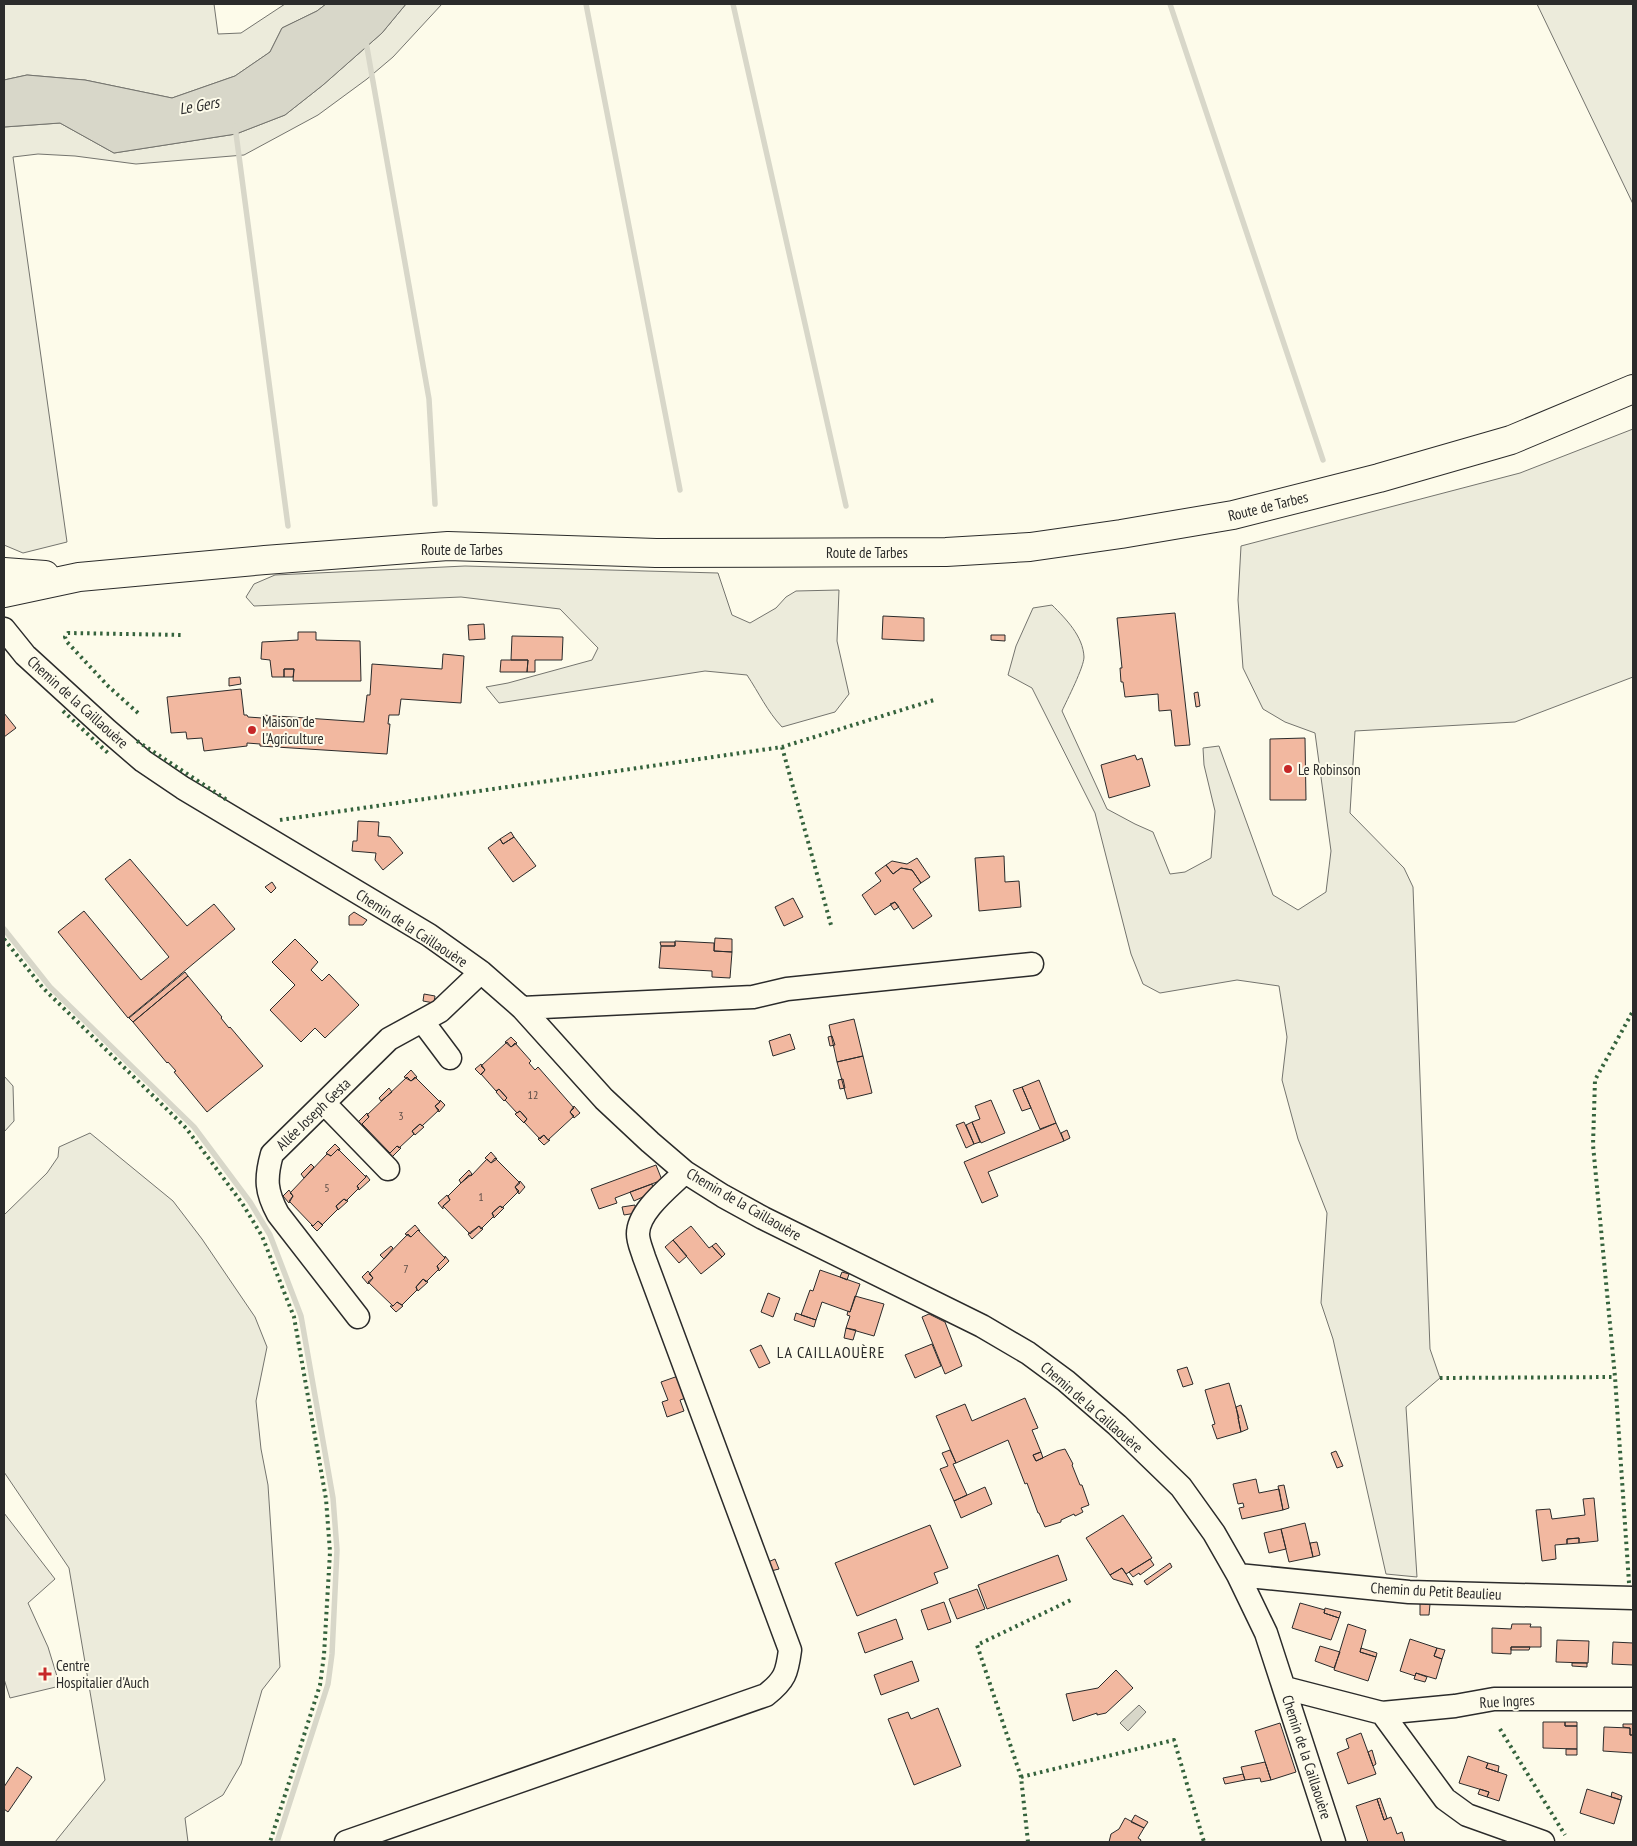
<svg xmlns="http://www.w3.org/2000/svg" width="1637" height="1846" font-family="'PT Sans Narrow',sans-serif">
	<rect width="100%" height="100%" fill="#fdfbea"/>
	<path fill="#ecebdb" stroke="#74746e" d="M4 4H214L218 34 241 33 285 4H326L317 11 282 28 270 52 235 76 172 98 85 80 27 75 4 80Z
		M406 4H442L393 57 367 79 318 115 244 155 136 164 75 156 38 154 13 157 67 542 23 553 4 545V127L60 123 114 153 236 134 285 115 323 85 382 33Z
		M1537 4H1633V204Z
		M1633 429V677L1515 722 1355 731 1350 813 1404 868 1413 887 1430 1349 1440 1378 1406 1407 1417 1577 1386 1574 1333 1339 1321 1303 1327 1213 1298 1139 1282 1080 1287 1037 1279 986 1237 980 1160 993 1143 984 1131 954 1095 813 1032 688 1008 675 1016 646 1033 608 1052 605C1066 619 1083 636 1084 657 1084 667 1067 700 1062 711L1107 809 1135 824 1153 832 1170 874 1185 872 1211 858 1215 811 1204 765 1203 748 1219 746 1273 895 1298 910 1326 892 1331 851 1315 733 1285 722 1263 709 1243 668 1238 600 1241 546 1520 473Z
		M465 566 718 573 732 615 750 623 776 608 786 597 796 591 839 590 837 641 849 694 835 712 782 727C767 711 759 693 747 675L705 671 499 703 486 687 508 683 592 660 598 648 560 609 461 597 254 606 246 597 254 584 275 575Z
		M4 1076 13 1086 14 1121 4 1132Z
		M90 1133 173 1201 202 1239 255 1317 267 1347 256 1401 261 1449 268 1485 280 1667 262 1690 241 1764 223 1795 185 1818 188 1842H55L105 1780 69 1568 4 1472V1215L47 1173 58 1157 59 1147Z"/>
	<path fill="#eceadb" stroke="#74746e" d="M4 1513 55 1579 28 1603 48 1647 60 1686 10 1698 4 1679Z"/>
	<path fill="#d8d7c9" stroke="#74746e" d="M326 4H406L382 33 323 85 285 115 236 134 114 153 60 123 4 127V80L27 75 85 80 172 98 235 76 270 52 282 28 317 11Z
		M1139 1705 1146 1712 1128 1731 1120 1723Z"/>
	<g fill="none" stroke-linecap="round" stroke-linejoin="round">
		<path stroke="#d8d7c9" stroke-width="5.5" d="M586 4 680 490
			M733 4 846 506
			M1170 4 1323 460
			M366 42 429 399 435 504
			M235 126 288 526
			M4 929 50 987 194 1127 250 1202 270 1235 301 1316 333 1498 337 1550 332 1654 328 1684 277 1842"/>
	</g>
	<path fill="#f2b8a0" stroke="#2b2b2b" d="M1175 613 1190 745 1175 746 1171 710 1159 711 1158 694 1125 697 1123 682H1121L1120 668H1122L1117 618Z
		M883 616 924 618V641L882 639Z
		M484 624 485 639 469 640 468 625Z
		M298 632H316V640L360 641 361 681H293L294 669H284V677H272L270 660 261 659 262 642 298 640Z
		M991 635H1005V641L991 640Z
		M512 636 563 637 562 660H535V672H527L528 660H511Z
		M443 654 464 656 461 703 401 699 399 715H389L388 724H390L387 754 260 746V744L247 743V746L204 751 202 738 187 739 186 732 171 733 167 697 241 689 244 715H247L248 717 262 718V715L364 722 367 695H370L372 664 442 669Z
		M501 660H528L527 672H500Z
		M284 669H294L293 677H284Z
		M240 677 241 684 229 686V678Z
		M1198 692 1200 706 1196 707 1194 693Z
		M4 713 16 728 4 737Z
		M1305 738 1306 800H1270V739Z
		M1135 755 1137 760 1142 758 1150 786 1109 798 1101 765Z
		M358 821 379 822 378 836 390 837 403 853 383 870 375 860 376 853 352 851 353 841H357Z
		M511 832 514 837 503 844 500 839Z
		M514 837 536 866 513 882 488 848 500 839 503 844Z
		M1004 856 1005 882 1019 881 1021 907 979 911 975 858Z
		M917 858 930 877 921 883 912 870 901 868 893 874 886 865 892 861 907 864Z
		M130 859 187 926 214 904 235 929 128 1018 58 932 84 911 141 980 169 957 105 879Z
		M886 865 893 874 901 868 912 870 921 883 913 889 932 916 913 929 895 902 875 915 862 895 881 881 875 873Z
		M272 882 276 888 271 893 265 887Z
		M793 898 803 917 784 926 775 907Z
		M895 902 899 907 894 910 890 904Z
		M354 912 367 920 363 925H349V916Z
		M715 938 732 939V952L714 951Z
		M295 939 318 962 311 970 322 981 329 974 359 1005 325 1038 315 1028 301 1042 270 1010 295 985 272 962Z
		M675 941 714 943V951L732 952 730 978 712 977V971L659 968 661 946H675Z
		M660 942H675V946H661Z
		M185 972 188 976 133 1022 129 1018Z
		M188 976 222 1017 221 1018 229 1028 230 1027 263 1066 207 1112 174 1072 176 1071 168 1062 167 1063 133 1022Z
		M424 994 435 996 434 1003 423 1001Z
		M854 1019 863 1056 837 1062 829 1025Z
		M790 1034 795 1049 773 1056 769 1041Z
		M832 1036 835 1045 830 1046 828 1037Z
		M511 1037 517 1043 511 1047 505 1042Z
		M507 1042 511 1047 515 1043 531 1061 529 1063 535 1070 538 1067 574 1108 570 1112 574 1116 548 1140 544 1135 540 1139 524 1122 527 1119 520 1111 517 1113 505 1100 507 1098 499 1089 496 1091 481 1074 485 1070 481 1066Z
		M863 1056 872 1093 847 1099 837 1062Z
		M481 1064 485 1070 481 1075 475 1069Z
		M411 1070 417 1077 411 1081 404 1077Z
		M407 1077 411 1081 415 1077 440 1102 435 1106 439 1110 422 1126 420 1124 412 1131 414 1134 399 1148 397 1146 390 1153 362 1124 369 1117 367 1115Z
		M843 1079 845 1088 840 1089 838 1080Z
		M1039 1080 1056 1123 1040 1129 1022 1087Z
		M1022 1087 1031 1108 1022 1111 1013 1090Z
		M389 1088 392 1092 381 1101 379 1098Z
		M499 1089 507 1098 504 1101 496 1092Z
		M440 1100 445 1105 439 1112 435 1106 440 1102Z
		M991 1100 1005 1133 981 1143 972 1122 980 1119 975 1106Z
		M574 1106 580 1113 574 1118 570 1112Z
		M520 1111 527 1119 524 1123 515 1114Z
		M367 1113 369 1117 362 1124 364 1126 363 1127 358 1122Z
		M964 1122 974 1144 966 1148 956 1125Z
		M972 1122 980 1142 974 1144 966 1125Z
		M1056 1123 1064 1141 988 1172 998 1196 982 1203 964 1162Z
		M420 1124 424 1127 415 1135 412 1131Z
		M1067 1130 1070 1138 1064 1141 1061 1133Z
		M544 1135 548 1140H550L544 1145 538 1139Z
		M335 1144 340 1149 339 1151 338 1149 331 1156 326 1153Z
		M397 1146 401 1148 392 1157 388 1152 390 1153Z
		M338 1149 366 1177 357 1186 359 1188 346 1201 344 1199 336 1206 338 1209 322 1225 318 1221 313 1226 289 1201 293 1196 290 1193 327 1154 331 1156Z
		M491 1152 497 1159 491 1163 485 1158Z
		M495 1158 520 1183 515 1187 519 1191 502 1208 500 1206 492 1213 494 1216 481 1229 479 1226 470 1234 443 1206 450 1200 448 1196 469 1175 471 1176 487 1159 491 1163Z
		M311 1164 314 1167 304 1178 301 1174Z
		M656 1165 662 1180 615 1198 617 1203 599 1209 591 1189Z
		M469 1170 472 1174 461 1183 459 1180Z
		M366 1175 370 1180 359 1190 357 1186 366 1177Z
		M520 1181 525 1187 519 1194 515 1187Z
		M652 1184 654 1192 634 1201 630 1192Z
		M289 1190 293 1196 289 1203 283 1196Z
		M447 1195 450 1200 443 1206V1209L438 1203Z
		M344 1199 348 1201 338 1210 336 1206Z
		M635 1205 636 1213 624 1215 622 1207Z
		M500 1206 504 1208 494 1218 492 1213Z
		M318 1221 323 1225 317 1231 311 1225 313 1226Z
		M415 1225 420 1231 418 1230 411 1237 405 1234Z
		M479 1226 483 1229 472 1239 468 1234Z
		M691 1226 709 1248 712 1246 722 1257 701 1274 673 1240Z
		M418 1230 445 1258 437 1266 439 1269 426 1282 423 1279 416 1287 417 1290 402 1305 397 1302 393 1306 368 1282 373 1278 369 1274 408 1234 411 1237Z
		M673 1240 687 1256 679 1263 665 1247Z
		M716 1243 725 1254 722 1257 712 1246Z
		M391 1246 393 1248 384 1259 380 1255Z
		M445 1256 449 1261 439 1271 437 1266 445 1258Z
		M820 1270 860 1284 850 1312 822 1302 816 1320 801 1315 810 1290 813 1291Z
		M368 1271 373 1278 368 1284 362 1277Z
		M842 1272 849 1274 847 1280 840 1277Z
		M423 1279 428 1282 418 1291 416 1287Z
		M768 1293 780 1298 773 1317 761 1312Z
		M855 1296 884 1304 874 1336 846 1328 850 1316 847 1315 848 1311 850 1312Z
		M397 1302 403 1306 396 1312 390 1306H393Z
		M796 1313 816 1320 814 1327 794 1320Z
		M929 1314 945 1322 962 1366 945 1374 922 1317Z
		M846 1328 856 1330 853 1340 844 1338Z
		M932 1344 941 1366 915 1378 905 1355Z
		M761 1345 770 1363 759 1368 750 1350Z
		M1187 1367 1193 1384 1183 1387 1177 1370Z
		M681 1375 689 1397 680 1400 684 1411 667 1417 662 1402 668 1400 661 1382Z
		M1229 1383 1239 1418H1238L1241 1432 1217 1439 1212 1425 1215 1424 1205 1390Z
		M1025 1398 1038 1428 1032 1430 1041 1452 1033 1455 1036 1461 1057 1451 1065 1449 1073 1464 1072 1465 1080 1485H1082L1089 1505 1081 1508 1083 1512 1075 1516 1074 1514 1061 1520V1522L1045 1527 1039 1513H1038L1027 1483 1025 1484 1008 1440 956 1463 936 1416 965 1404 972 1421Z
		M1241 1405 1248 1429 1241 1432 1236 1407Z
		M950 1450 956 1463 953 1464 967 1495 954 1501 940 1469 948 1466 942 1453Z
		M1336 1451 1343 1466 1337 1468 1331 1453Z
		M1041 1452 1043 1458 1036 1461 1033 1455Z
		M1256 1479 1259 1493 1279 1489 1283 1510 1242 1519 1239 1508 1244 1507 1243 1503 1238 1504 1233 1484Z
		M1284 1485 1289 1508 1283 1510 1278 1486Z
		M985 1487 992 1504 961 1518 954 1501Z
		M1594 1498 1598 1541 1579 1543V1538L1567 1539V1544L1555 1545 1556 1559 1542 1561 1536 1510 1550 1509 1552 1519 1585 1515 1583 1499Z
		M1123 1515 1152 1558 1126 1574 1122 1568 1110 1575 1086 1538Z
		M1305 1523 1313 1557 1289 1562 1281 1529Z
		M930 1525 948 1568 934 1573 938 1583 857 1616 835 1563Z
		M1281 1529 1286 1549 1269 1553 1264 1533Z
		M1579 1538V1543L1567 1544V1539Z
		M1317 1542 1320 1555 1313 1557 1310 1543Z
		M1058 1555 1067 1580 987 1609 978 1585Z
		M775 1559 779 1569 771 1571 768 1562Z
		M1150 1559 1154 1565 1140 1575 1139 1573 1133 1577 1129 1572Z
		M1170 1563 1172 1567 1147 1585 1144 1581Z
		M1122 1568 1126 1574 1133 1585 1113 1579 1110 1575Z
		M977 1589 985 1609 957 1619 949 1599Z
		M944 1602 951 1622 928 1630 921 1610Z
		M1300 1603 1325 1610 1324 1613 1339 1618 1331 1640 1292 1628Z
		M1420 1603 1430 1604 1429 1615H1420Z
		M1325 1608 1341 1612 1339 1618 1324 1613Z
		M896 1619 903 1639 865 1653 858 1633Z
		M1348 1624 1366 1630 1360 1652 1376 1657 1368 1681 1334 1670Z
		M1512 1624H1531L1530 1627H1541V1647H1511V1654L1492 1653V1628L1511 1629Z
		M1410 1639 1437 1648 1434 1656 1442 1659 1436 1679 1416 1673 1415 1676 1400 1671Z
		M1557 1640 1589 1641 1588 1663 1556 1662Z
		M1613 1642 1633 1643V1665L1612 1664Z
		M1320 1646 1340 1652 1334 1668 1315 1661Z
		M1511 1647H1530L1529 1650H1511Z
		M1361 1648 1377 1653 1376 1657 1360 1652Z
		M1437 1648 1445 1650 1442 1659 1434 1656Z
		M912 1661 919 1681 881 1695 874 1675Z
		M1572 1663H1587V1667L1572 1666Z
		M1116 1670 1133 1688 1106 1713 1097 1715V1713L1073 1721 1066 1694 1098 1688Z
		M1416 1673 1427 1677 1425 1682 1414 1679Z
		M938 1708 961 1766 914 1785 888 1719 908 1712 911 1719Z
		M1543 1722H1565V1726H1577V1749L1543 1748Z
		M1565 1722H1577V1726H1565Z
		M1280 1723 1296 1772 1271 1780 1255 1731Z
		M1623 1724H1633V1735H1630V1728L1623 1727Z
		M1604 1727 1630 1728V1735H1633V1753L1603 1751Z
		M1361 1733 1376 1774 1348 1784 1337 1753 1349 1748 1346 1739Z
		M1566 1749H1577V1755H1566Z
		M1372 1750 1376 1764 1373 1766 1368 1752Z
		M1468 1756 1488 1763 1486 1768 1507 1775 1499 1801 1487 1797 1489 1792 1459 1783Z
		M1265 1762 1271 1780 1261 1782 1260 1778 1245 1780 1241 1767Z
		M1488 1763 1499 1766 1498 1772 1486 1768Z
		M17 1767 32 1777 8 1812 4 1809V1787Z
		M1243 1774 1245 1780 1225 1784 1223 1778Z
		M1480 1789 1489 1792 1487 1797 1478 1794Z
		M1587 1789 1621 1800 1614 1824 1580 1813Z
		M1612 1792 1622 1796 1621 1800 1611 1797Z
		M1380 1798 1387 1818 1384 1820 1377 1799Z
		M1377 1799 1384 1820 1391 1817 1397 1834 1402 1832 1405 1842H1368L1356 1806Z
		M1135 1815 1148 1822 1144 1828 1131 1822Z
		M1125 1818 1144 1828 1138 1838 1141 1840 1140 1842H1109L1111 1834 1119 1829Z"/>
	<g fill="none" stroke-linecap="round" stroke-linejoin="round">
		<defs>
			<path id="minor" d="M4 629 25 655 107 730 143 761 183 788 429 935 481 972 522 1008 604 1099 650 1142 685 1172 723 1196 763 1218 982 1326 1028 1353 1066 1381 1117 1425 1181 1487 1214 1533 1238 1575 1266 1633 1334 1842
				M522 1008 753 997 787 989 1032 964
				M423 1022 450 1058
				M324 1103 388 1169
				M358 1317 278 1214C266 1192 265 1179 272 1154L389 1039 440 1011 481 972
				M1238 1575 1409 1592 1633 1598
				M1285 1688 1382 1713 1455 1706 1494 1699H1633
				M1382 1713 1445 1799 1467 1815 1543 1842
				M346 1842 766 1695C785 1680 787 1673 790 1650L644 1257C642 1250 638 1242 638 1234 638 1211 670 1187 685 1172"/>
			<path id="major" d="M4 572 45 575
				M4 593 79 577 265 560 448 546 656 553 946 552 1030 547 1121 534 1233 515 1379 478 1511 440 1633 389"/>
		</defs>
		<use href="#minor" stroke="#2b2b2b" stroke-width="25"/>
		<use href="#major" stroke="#2b2b2b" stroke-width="30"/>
		<use href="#minor" stroke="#fdfbea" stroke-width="22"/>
		<use href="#major" stroke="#fdfbea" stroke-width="28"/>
		<path stroke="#34623c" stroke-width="4" stroke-dasharray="2.5 4" stroke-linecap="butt" d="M63 711 109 754
			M138 713 108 686 67 642 65 637 68 633 184 635
			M137 741 227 800
			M782 747 831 925
			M280 820 782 747 934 700
			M4 939 43 988 186 1128 242 1203 262 1236 294 1317 326 1499 330 1552 324 1655 320 1685 270 1842
			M1440 1378 1615 1377
			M1629 1583 1615 1377 1593 1145 1595 1080 1633 1011
			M1500 1729 1565 1835
			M1021 1777 1174 1740 1204 1842
			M1028 1842 1021 1777 977 1645 1071 1600"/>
	</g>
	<g fill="#c62828" stroke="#fdfbea" stroke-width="2">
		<circle cx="252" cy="730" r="5"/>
		<circle cx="1288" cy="769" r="5"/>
		<path d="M42.5 1666.5h5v5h5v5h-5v5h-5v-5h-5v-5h5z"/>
	</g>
	<g text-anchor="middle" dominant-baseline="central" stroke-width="4" stroke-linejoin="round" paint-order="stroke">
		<g font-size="12" fill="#5d4e48">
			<text x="533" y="1094">12</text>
			<text x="401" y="1115">3</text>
			<text x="327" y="1187">5</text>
			<text x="481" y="1196">1</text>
			<text x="406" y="1268">7</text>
		</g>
		<g font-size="15" fill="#2b2b2b" stroke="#fdfbea">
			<text transform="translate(1268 506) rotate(-14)">Route de Tarbes</text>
			<text x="462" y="549">Route de Tarbes</text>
			<text x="867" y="552">Route de Tarbes</text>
			<text transform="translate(78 702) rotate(42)">Chemin de la Caillaouère</text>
			<text transform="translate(412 928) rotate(33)">Chemin de la Caillaouère</text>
			<text transform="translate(313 1114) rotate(-44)">Allée Joseph Gesta</text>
			<text transform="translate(744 1204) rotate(30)">Chemin de la Caillaouère</text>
			<text transform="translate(1092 1407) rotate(41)">Chemin de la Caillaouère</text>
			<text transform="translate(1436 1591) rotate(3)">Chemin du Petit Beaulieu</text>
			<text transform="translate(1507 1701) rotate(-3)">Rue Ingres</text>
			<text transform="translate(1307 1757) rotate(72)">Chemin de la Caillaouère</text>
		</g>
		<g font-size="15" fill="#2b2b2b" stroke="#fdfbea" text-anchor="start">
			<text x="262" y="721">Maison de<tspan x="262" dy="17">l'Agriculture</tspan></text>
			<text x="1298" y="769">Le Robinson</text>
			<text x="56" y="1665">Centre<tspan x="56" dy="17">Hospitalier d'Auch</tspan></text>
		</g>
		<g font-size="16" font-style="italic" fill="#2b2b2b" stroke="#fdfbea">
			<text transform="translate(199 105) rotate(-10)">Le Gers</text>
		</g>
		<g font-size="16" letter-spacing="1" fill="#2b2b2b" stroke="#fdfbea">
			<text x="831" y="1352">LA CAILLAOUÈRE</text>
		</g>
	</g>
	<rect width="1637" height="1846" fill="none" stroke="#2b2b2b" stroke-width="10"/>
</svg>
